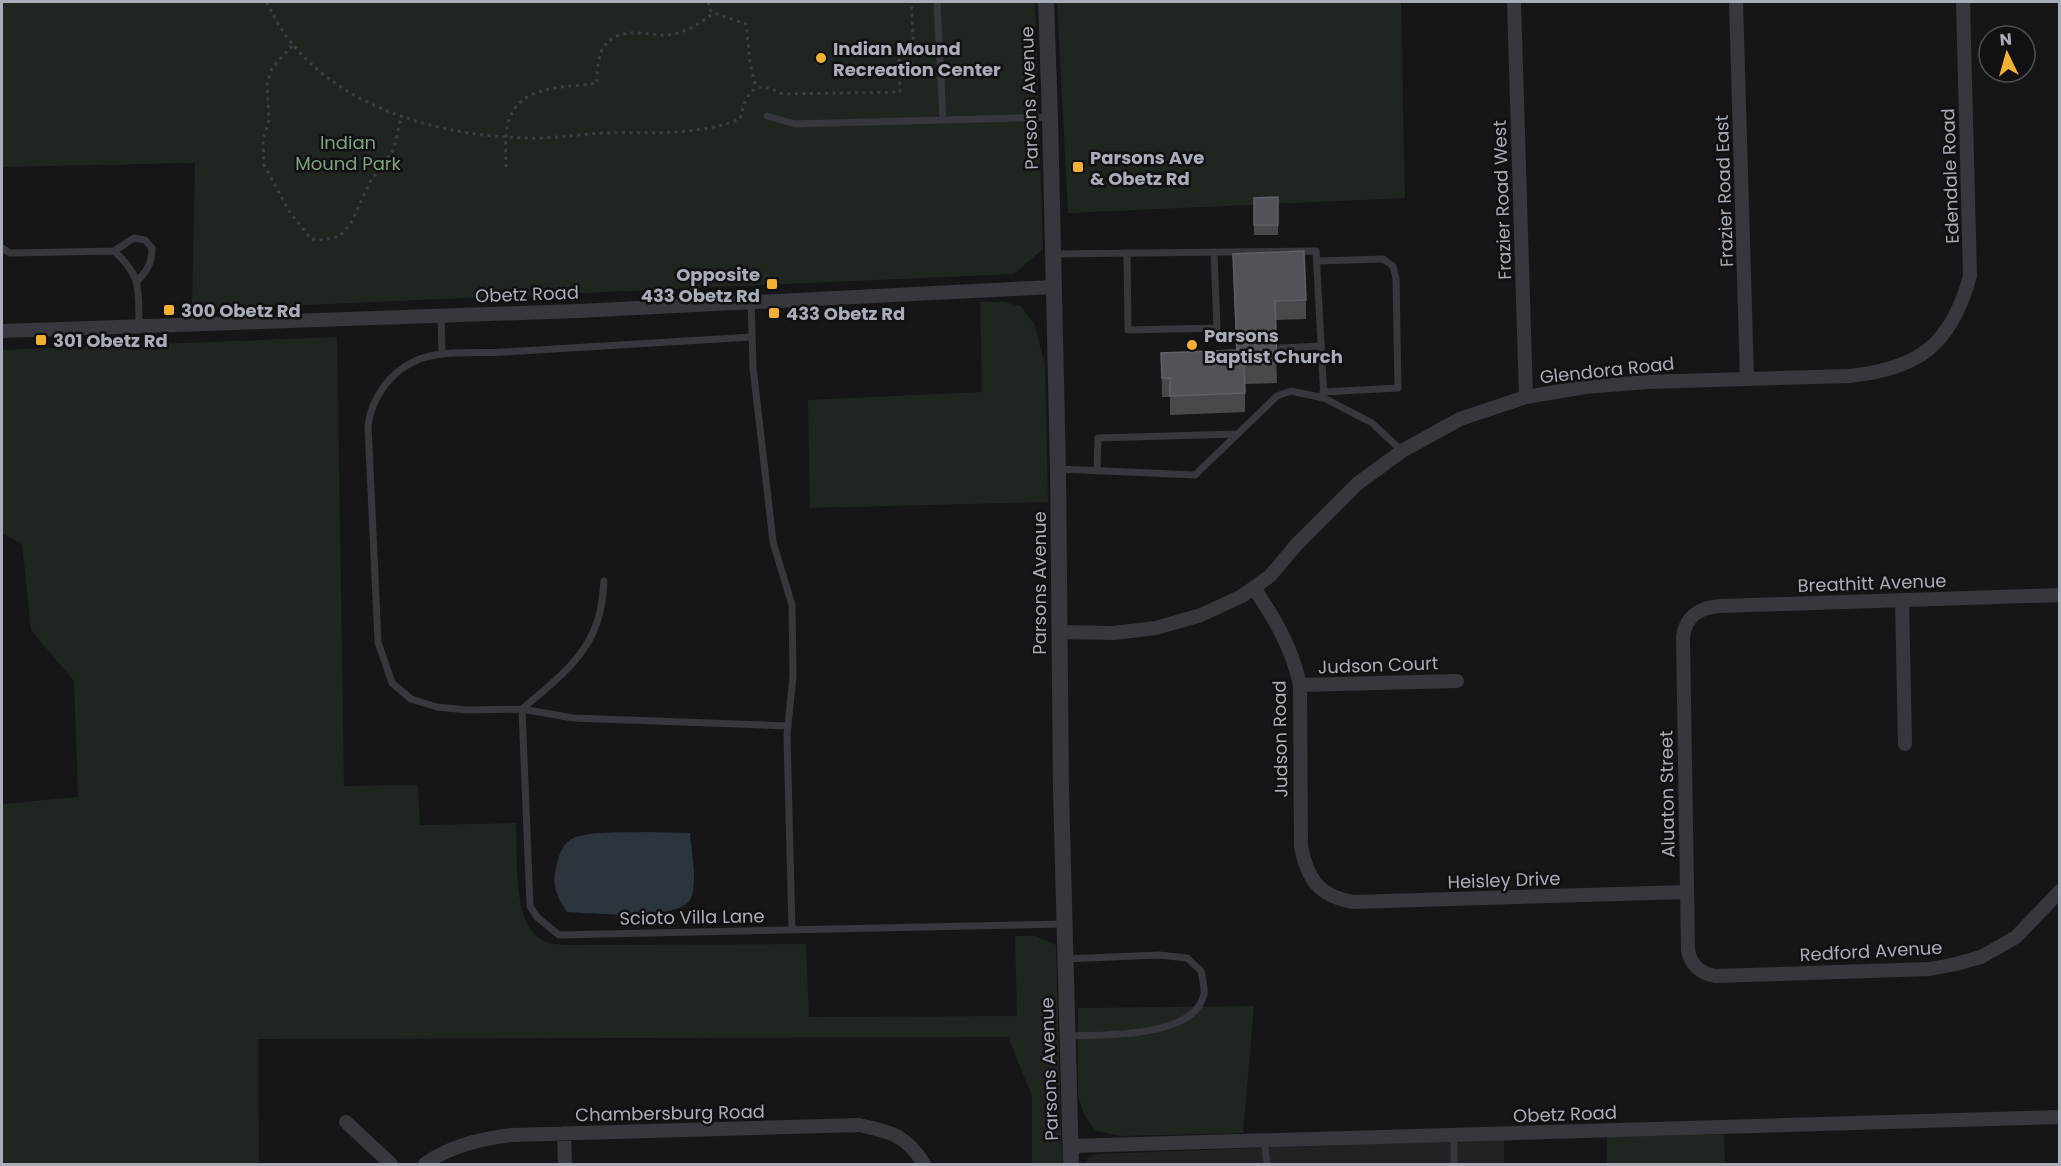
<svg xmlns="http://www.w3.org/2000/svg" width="2061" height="1166" font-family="Poppins,sans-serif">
	<rect width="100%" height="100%" fill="#161618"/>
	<path fill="#222225" d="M1504 1139V1164H1085L1088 1158 1098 1154Z"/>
	<path fill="#1e261f" d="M2 2H1035L1043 249 1014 274 192 310 195 163 2 167Z
		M1057 2H1401L1405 198 1068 213Z
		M980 302H1004L1020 306 1034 323 1045 364 1048 502 810 508 808 400 982 392Z
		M337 337 344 786 418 785 420 825 516 823C518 855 511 928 546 942 552 944 559 944 565 945L806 944 809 1017 1017 1016 1015 936H1036L1056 945 1062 1164H1032V1096L1008 1037 258 1039 259 1164H2V804L78 797 74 681 31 630 22 544 2 533V350Z
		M1254 1006 1243 1133 1121 1136 1096 1131 1085 1116 1078 1097V1008Z
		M1724 1134 1725 1164H1607V1137Z"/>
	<path fill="#2c353c" d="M644 832 690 833C691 850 698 882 691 898 681 922 590 913 567 912 556 896 551 883 557 864 559 855 562 846 570 840 585 830 625 833 644 832Z"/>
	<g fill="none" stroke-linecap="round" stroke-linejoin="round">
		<path stroke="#3d3f44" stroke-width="3" stroke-dasharray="3 4.5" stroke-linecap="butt" d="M267 2C309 100 428 136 527 138 553 139 579 134 605 133 649 132 698 136 740 119 747 91 753 79 783 94L900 92 899 51H914L911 2
			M708 2 710 10 714 13 746 24 750 63 756 88
			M292 46 272 68 267 84 269 120 263 140 264 165 289 211 311 239 323 240 340 236 351 223 370 182 394 149 401 117
			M506 167C506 152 504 134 509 120 521 84 566 88 597 83 597 51 603 31 641 33 650 33 659 36 668 35 686 33 700 23 714 13"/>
		<path stroke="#37383d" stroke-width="7" d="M937 2 943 120
			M767 116 795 124 1050 117
			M2 248 10 253 114 251 134 238 145 240 152 248C152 262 148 270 138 280
			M114 251C143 277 138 290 139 326
			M1127 253 1128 330 1217 328 1214 252
			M1053 254 1316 251 1324 398 1291 391 1277 396 1195 475 1059 469
			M1317 261 1383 259 1393 266 1396 278 1398 388 1323 392
			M751 301 753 367 773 542 792 605 793 676 787 735 792 930
			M441 316 442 354
			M752 337C670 342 588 347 505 352 477 354 442 349 415 361 389 373 372 398 368 425L378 642 392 683 411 699 437 707 467 710 522 709 573 718 788 726
			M1281 348 1321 346
			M1324 398 1372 423 1402 451
			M1097 470 1098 438 1237 434
			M522 709 530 906 537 917 559 935 1064 924
			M522 709C550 685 586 659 597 622 602 609 603 595 604 581
			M1065 959 1159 955 1187 958 1201 971C1202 978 1205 987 1204 994 1195 1038 1104 1035 1069 1036
			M1264 1140 1267 1164
			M1454 1164V1135"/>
		<path stroke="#37383d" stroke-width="14" d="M1514 2 1526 397
			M1736 2 1747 379
			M2 331 578 311 1053 287
			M1254 588C1275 619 1292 648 1300 685L1301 846C1307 879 1319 896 1353 902L1686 892
			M2060 595 1721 606C1701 607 1685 616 1683 637L1688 950C1690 964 1700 973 1715 976L1930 969 1956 964 1981 957 2016 937 2060 891
			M1902 600 1905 744
			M1059 632 1114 633 1156 628 1201 615 1242 596 1270 576 1297 544 1357 484 1402 451 1460 419 1526 397 1585 387 1647 382 1849 376C1919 369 1951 345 1970 276L1963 2
			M1300 685 1457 681
			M346 1122 391 1164
			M564 1133 565 1164
			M1071 1146 2060 1117
			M425 1164C450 1146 480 1139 511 1135L859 1125C891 1132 906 1135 924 1164"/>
		<path stroke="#37383d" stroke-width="16" d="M1046 2 1050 117 1058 469 1061 791 1071 1164"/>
	</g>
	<path fill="#47494d" d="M1278 197V235H1254V198Z
		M1233 254 1306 300V319L1275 320 1277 383 1245 384V412L1170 415V397H1162L1161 353 1236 350Z"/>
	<path fill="#525359" stroke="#5f6168" stroke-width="1.5" d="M1278 197V225H1254V198Z
		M1304 251 1306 300 1275 301 1277 363 1244 365 1245 393 1170 396V378H1162L1161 353 1237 350 1233 254Z"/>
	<g fill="#f2b134" stroke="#111113" stroke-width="2">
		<circle cx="821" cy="58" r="6"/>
		<rect x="1072" y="161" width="12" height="12" rx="3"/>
		<rect x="766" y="278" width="12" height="12" rx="3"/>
		<rect x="163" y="304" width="12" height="12" rx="3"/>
		<rect x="768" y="307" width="12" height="12" rx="3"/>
		<rect x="35" y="334" width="12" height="12" rx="3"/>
		<circle cx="1192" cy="345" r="6"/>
	</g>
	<g text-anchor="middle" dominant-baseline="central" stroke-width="5" stroke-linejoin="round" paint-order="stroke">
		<g font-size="18" font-weight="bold" fill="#a8adb8" stroke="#111113" text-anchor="start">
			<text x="833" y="48">Indian Mound<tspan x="833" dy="21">Recreation Center</tspan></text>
			<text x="1090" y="157">Parsons Ave<tspan x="1090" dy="21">&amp; Obetz Rd</tspan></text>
			<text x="760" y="274" text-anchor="end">Opposite<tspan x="760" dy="21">433 Obetz Rd</tspan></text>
			<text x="181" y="310">300 Obetz Rd</text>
			<text x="786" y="313">433 Obetz Rd</text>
			<text x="1204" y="335">Parsons<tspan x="1204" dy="21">Baptist Church</tspan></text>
			<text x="53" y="340">301 Obetz Rd</text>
		</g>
		<g font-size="18" fill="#a8adb8" stroke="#111113">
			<text transform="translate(1029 98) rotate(-92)">Parsons Avenue</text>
			<text transform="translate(1950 176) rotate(-92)">Edendale Road</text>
			<text transform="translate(1724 191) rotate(-92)">Frazier Road East</text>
			<text transform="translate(1502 200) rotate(-92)">Frazier Road West</text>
			<text transform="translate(527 294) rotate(-2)">Obetz Road</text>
			<text transform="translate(1607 370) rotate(-6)">Glendora Road</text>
			<text transform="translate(1039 583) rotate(-90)">Parsons Avenue</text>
			<text transform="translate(1872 583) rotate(-2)">Breathitt Avenue</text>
			<text transform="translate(1378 665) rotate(-2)">Judson Court</text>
			<text transform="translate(1280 739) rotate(-91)">Judson Road</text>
			<text transform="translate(1667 794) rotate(-91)">Aluaton Street</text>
			<text transform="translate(1504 880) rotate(-2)">Heisley Drive</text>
			<text transform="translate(692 917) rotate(-1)">Scioto Villa Lane</text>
			<text transform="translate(1871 951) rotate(-3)">Redford Avenue</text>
			<text transform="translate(1049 1069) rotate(-92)">Parsons Avenue</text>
			<text transform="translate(670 1113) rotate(-1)">Chambersburg Road</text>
			<text transform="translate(1565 1114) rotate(-2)">Obetz Road</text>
		</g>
		<g font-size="18" fill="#7fa381" stroke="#111113">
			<text x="348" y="142">Indian<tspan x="348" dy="21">Mound Park</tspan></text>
		</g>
	</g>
	<rect width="2061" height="1166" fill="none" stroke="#a8adb8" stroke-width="6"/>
	<g transform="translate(2007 54) rotate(355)"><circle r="28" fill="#111113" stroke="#4d4f55" stroke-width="1.5"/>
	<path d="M0-4.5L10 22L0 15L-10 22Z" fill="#f2b134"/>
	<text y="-9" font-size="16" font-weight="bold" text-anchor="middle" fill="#a8adb8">N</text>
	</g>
</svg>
